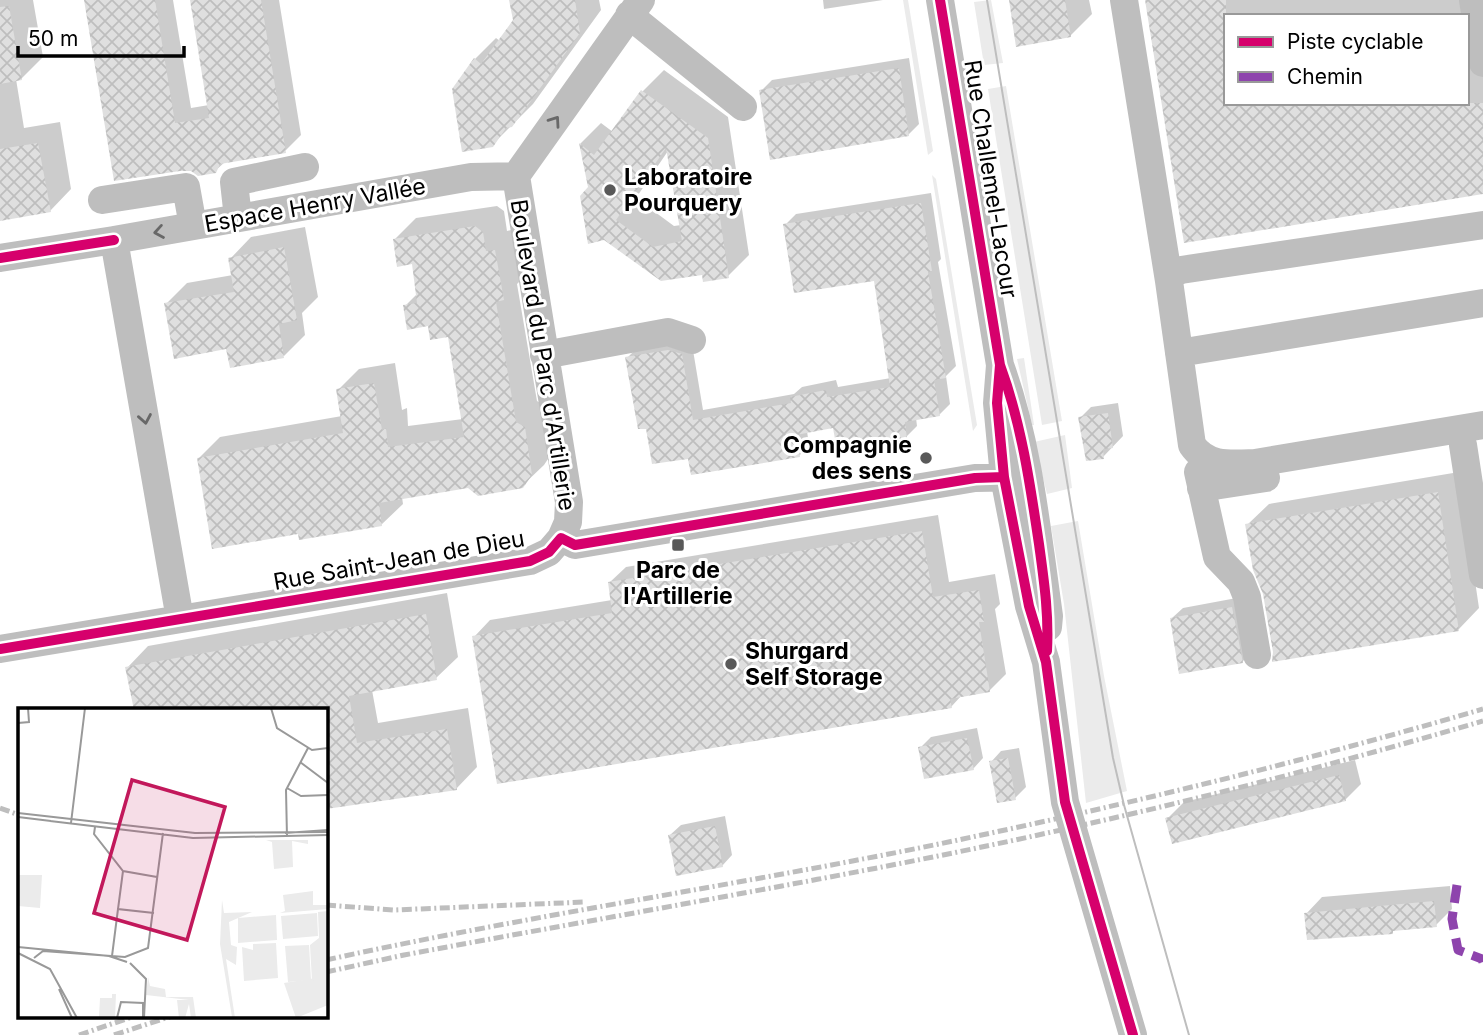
<svg xmlns="http://www.w3.org/2000/svg" width="1483" height="1035" font-family="Inter,sans-serif">
	<defs>
		<pattern id="building-cross-hatch" width="8" height="8" patternUnits="userSpaceOnUse" patternTransform="scale(1.75)"><rect width="8" height="8" fill="#dfdfdf"/><path d="M0 0l8 8M0 8l8-8" fill="none" stroke="#bebebe"/></pattern>
	</defs>
	<rect width="100%" height="100%" fill="#fff"/>
	<path fill="#ebebeb" d="M903 0H908L933 151 928 155Z
		M991 0 1003 63 984 65 974 2Z
		M1006 86 1062 421 1042 425 988 89Z
		M932 175 936 179 977 425 973 431Z
		M1024 358 1034 425H1032L1017 359Z
		M1065 435 1072 488 1047 494 1034 442Z
		M1078 521 1104 676 1127 791 1086 803 1064 604 1051 526Z"/>
	<path fill="#0003" fill-rule="evenodd" d="M0 0H33L43 57 22 78 16 79 24 128 60 122 71 189 50 211 0 220Z
		M85 0H173L191 108 209 105 192 0H279L301 135 285 151 226 161 215 171 199 174Z
		M511 0H599L601 10 533 104 492 145 475 59 496 38 500 41 514 21Z
		M823 0H883L824 9Z
		M1010 0H1089L1092 14 1070 36Z
		M1147 0H1481L1483 16V192L1186 241ZM1226 16H1467V103H1226Z
		M909 58 919 124 908 135 761 91 772 80Z
		M664 70 728 117 749 255 728 276 703 273 661 279 589 187 580 144 601 123 613 132 643 91ZM668 151 681 225 674 226 636 198Z
		M931 193 941 259 938 262 956 366 946 376 950 404 939 415 916 418 917 426 906 437 834 426 807 431 809 445 799 456 690 457 647 427 627 358 638 347 692 344 703 410 794 394 802 387 836 380 838 387 891 378 875 279 785 225 796 214Z
		M497 206 504 211 507 231 516 229 524 277 517 284 537 401 545 406 552 453 544 465 522 486H469L402 497 403 504 381 525 300 532 199 458 220 437 342 416 338 390 359 369 395 363 402 410 407 408 408 426 463 419 450 335 429 324 405 306 418 293 413 262 394 240 416 218Z
		M305 227 318 297 302 313 305 335 284 356 228 347 166 304 187 283 233 275 230 259 251 237Z
		M1118 403 1123 436 1103 457 1080 418 1091 407Z
		M1459 472 1479 608 1458 630 1275 652 1265 593 1247 525 1269 504Z
		M938 515 949 582 995 574 1000 604 995 609 1006 674 989 691 962 695 951 707 474 637 490 620 612 600 609 583 626 567Z
		M447 593 458 657 436 678 372 690 378 723 468 708 477 767 456 789 326 808V710L127 668 148 646Z
		M1242 597 1253 651 1242 662 1172 618 1183 608Z
		M977 728 983 758 973 769 920 748 931 737Z
		M1019 748 1026 787 1015 798 991 762 1001 751Z
		M1355 760 1361 784 1345 800 1167 819 1184 802Z
		M725 816 732 855 722 866 670 835 681 825Z
		M1450 886 1452 909 1436 925 1395 929 1392 932 1306 914 1322 897Z"/>
	<path fill="url(#building-cross-hatch)" fill-rule="evenodd" d="M84 0H155L175 123 209 118 190 0H261L286 153 220 164 216 173 198 176 191 171H180L114 181Z
		M509 0H575L580 33 512 127 506 128 493 147 462 152 452 89 474 58 481 64 513 20Z
		M1009 0H1065L1071 37 1016 47Z
		M1145 0H1226V103H1483V194L1184 243Z
		M9 6 22 80 0 84V7Z
		M899 68 909 136 770 160 759 90Z
		M641 90 708 138 729 278 703 282 702 275 661 281 604 240 588 244 580 196 588 187 579 143 594 155ZM666 148 682 241 653 247 616 220Z
		M38 143 51 212 0 221V149Z
		M921 203 932 271 928 272 946 378 934 380 940 416 905 422 907 439 837 450 833 428 796 435 800 457 691 475 688 459 652 464 646 429H638L625 357 668 350 682 354 693 420 791 403 790 397 826 390 827 397 890 387 874 281 794 293 783 224Z
		M475 226 483 232 486 251 495 250 504 300 496 302 516 422 525 427 532 475 523 488 478 496 468 488 379 503 382 526 299 540 298 534 212 549 197 458 343 433 336 389 374 383 382 430 386 428 388 447 464 437 448 337 430 340 428 326 407 330 403 305 417 303 412 264 397 267 393 239Z
		M284 247 297 320 279 324 284 358 230 368 226 349 174 359 164 303 234 292 228 258Z
		M1108 413 1113 448 1103 449 1104 459 1086 461 1078 417Z
		M1438 492 1459 631 1272 662 1273 652 1263 594 1253 570 1245 524Z
		M922 531 933 597 979 590 984 622H979L990 692 950 699 952 708 497 784 472 636 612 613 608 582Z
		M1232 607 1243 663 1179 674 1170 618Z
		M426 614 437 680 349 696 357 743 447 729 457 790 326 809V710H134L125 667Z
		M967 738 974 770 924 779 918 747Z
		M1008 758 1016 800 997 803 989 761Z
		M1339 775 1346 801 1172 844 1165 818Z
		M715 826 723 867 676 876 668 835Z
		M1434 901 1437 927 1393 931V934L1307 940 1304 913Z"/>
	<g fill="none" stroke-linecap="round" stroke-linejoin="round">
		<path stroke="#bebebe" stroke-width="28" d="M940 0 1000 365C1029 445 1037 532 1049 616L1048 627
			M1124 0 1169 281
			M1473 0 1483 63
			M629 15 743 107
			M102 200 186 187 193 226
			M238 218 234 182 305 167
			M1483 225 1181 270 1172 274 1169 281 1192 445C1207 467 1230 464 1255 463L1483 425
			M0 258 114 240
			M1179 353 1483 303
			M544 355 668 332 692 340
			M1000 365 997 403 1004 477 1029 606 1046 662 1065 802 1133 1035
			M1463 445 1483 575
			M1198 472 1217 557 1241 582 1247 597 1257 655
			M1201 488 1266 478
			M561 538 568 522 569 502 516 176 641 0
			M180 619 114 240 471 177 516 176
			M0 649 530 561 549 552 561 538 575 545 975 478 1028 477"/>
		<path stroke="#bebebe" stroke-width="2" d="M987 0 1113 758 1124 805 1189 1035"/>
		<path stroke="#bebebe" stroke-width="5" stroke-dasharray="10 3.5 2 3.5" stroke-linecap="butt" d="M0 808 19 815
			M326 905 394 910 585 902
			M326 960C527 916 732 886 934 845 1118 807 1302 762 1483 709
			M326 972 404 955C580 922 757 892 933 857 1118 820 1302 774 1483 721
			M79 1035 135 1016
			M114 1035 172 1016"/>
		<path stroke="#8e44ad" stroke-width="9" stroke-dasharray="18 9" stroke-linecap="butt" d="M1457 885 1452 919 1458 950 1482 959 1483 962"/>
		<defs>
			<path id="cycleway" d="M940 0 1000 365C1021 422 1030 483 1039 544 1044 581 1049 614 1047 651
				M0 258 114 240
				M1000 365 997 403 1004 477 1029 606 1046 662 1065 802 1133 1035
				M0 649 530 561 549 552 561 538 575 545 975 478 1004 477"/>
		</defs>
		<use href="#cycleway" stroke="#fff" stroke-width="15"/>
		<use href="#cycleway" stroke="#d6006c" stroke-width="10"/>
	</g>
	<defs><path id="oneway-chevron" d="M-2-3.5L2.5 0L-2 3.5" fill="none" stroke-width="1.6" stroke-linecap="round" stroke-linejoin="round" transform="scale(1.75)"/></defs>
	<g stroke="#686868">
		<use href="#oneway-chevron" transform="translate(555 121) rotate(-55)"/>
		<use href="#oneway-chevron" transform="translate(159 232) rotate(170)"/>
		<use href="#oneway-chevron" transform="translate(145 419) rotate(80)"/>
	</g>
	<g fill="#595959" stroke="#fff" stroke-width="2.5">
		<circle cx="610" cy="190" r="7"/>
		<circle cx="926" cy="458" r="7"/>
		<rect x="671" y="538" width="14" height="14" rx="3.5"/>
		<circle cx="731" cy="664" r="7"/>
	</g>
	<g text-anchor="middle" dominant-baseline="central" stroke-width="6" stroke-linejoin="round" paint-order="stroke">
		<g font-size="23" font-weight="bold" fill="#000" stroke="#fff" text-anchor="start">
			<text x="624" y="177">Laboratoire<tspan x="624" dy="26">Pourquery</tspan></text>
			<text x="912" y="445" text-anchor="end">Compagnie<tspan x="912" dy="26">des sens</tspan></text>
			<text x="678" y="570" text-anchor="middle">Parc de<tspan x="678" dy="26">l'Artillerie</tspan></text>
			<text x="745" y="651">Shurgard<tspan x="745" dy="26">Self Storage</tspan></text>
		</g>
		<g font-size="23" fill="#000" stroke="#fff">
			<text transform="translate(991 179) rotate(81)">Rue Challemel-Lacour</text>
			<text transform="translate(315 205) rotate(-10)">Espace Henry Vallée</text>
			<text transform="translate(543 355) rotate(81)">Boulevard du Parc d'Artillerie</text>
			<text transform="translate(399 560) rotate(-10)">Rue Saint-Jean de Dieu</text>
		</g>
	</g>
	<g transform="translate(18 708)">
		<rect width="310" height="310" fill="#fff"/>
		<path d="M248 132H290V136L274 133 275 159 256 161 254 134ZM0 167H24L22 200 0 198ZM295 183V197H310V201L262 205 267 203 265 187ZM299 205 300 228 265 231 263 208ZM258 207 259 232 220 235V210ZM258 235 260 270 226 273 224 239 235 242V236ZM291 237 293 272 270 274 267 238Z" fill="#ebebeb"/>
		<path d="M204 192 206 205 234 204 211 214 213 237 219 239 218 257 208 251 217 310 214 309 202 236ZM310 268V297L278 310 266 275Z" fill="#ebebeb"/>
		<path d="M310 203V272L294 273 292 237 301 230 300 204ZM130 269 132 278 147 281 148 289H175L178 310H173L171 296 167 310H161L159 292H171L128 287ZM94 286H98L97 310H81L82 290H94Z" fill="#ebebeb"/>
		<path fill="none" stroke="#999" stroke-width="2" d="M253 0 259 20 294 42 310 40M0 15 11 14 10 0M282 54 310 75M269 80 283 88 310 87M0 105 177 125 310 124M0 109 33 113M32 113 175 130 310 127M53 115 67 0M77 119 76 126 105 163 139 169M267 125 310 122M269 129 268 82 290 40M105 163 100 201 136 205M0 239 91 248 109 254M0 245 32 261 59 310M94 248 100 201M16 250 25 243 107 249 130 240 145 125M112 255 128 271 126 310M41 281 54 310M99 310 103 294 125 295V310"/>
		<path fill="#c2185b" fill-opacity="0.15" stroke="#c2185b" stroke-width="3.5" d="M114 72 207 99 169 232 76 205Z"/>
		<rect width="310" height="310" fill="none" stroke="#000" stroke-width="3.5"/>
	</g>
	<rect x="1224" y="14" width="245" height="91" fill="#ffffff" stroke="#999999" stroke-width="2"/>
	<rect x="1238" y="37" width="35" height="10" fill="#d6006c" stroke="#999999" stroke-width="2"/>
	<text x="1287" y="49" font-size="21" fill="#000000">Piste cyclable</text>
	<rect x="1238" y="72" width="35" height="10" fill="#8e44ad" stroke="#999999" stroke-width="2"/>
	<text x="1287" y="84" font-size="21" fill="#000000">Chemin</text>
	<path d="M18 46v10h166v-10" fill="none" stroke="#000000" stroke-width="3.5"/>
	<text x="28" y="46" font-size="21" fill="#000000" stroke="#ffffff" stroke-width="5" paint-order="stroke">50 m</text>
</svg>
